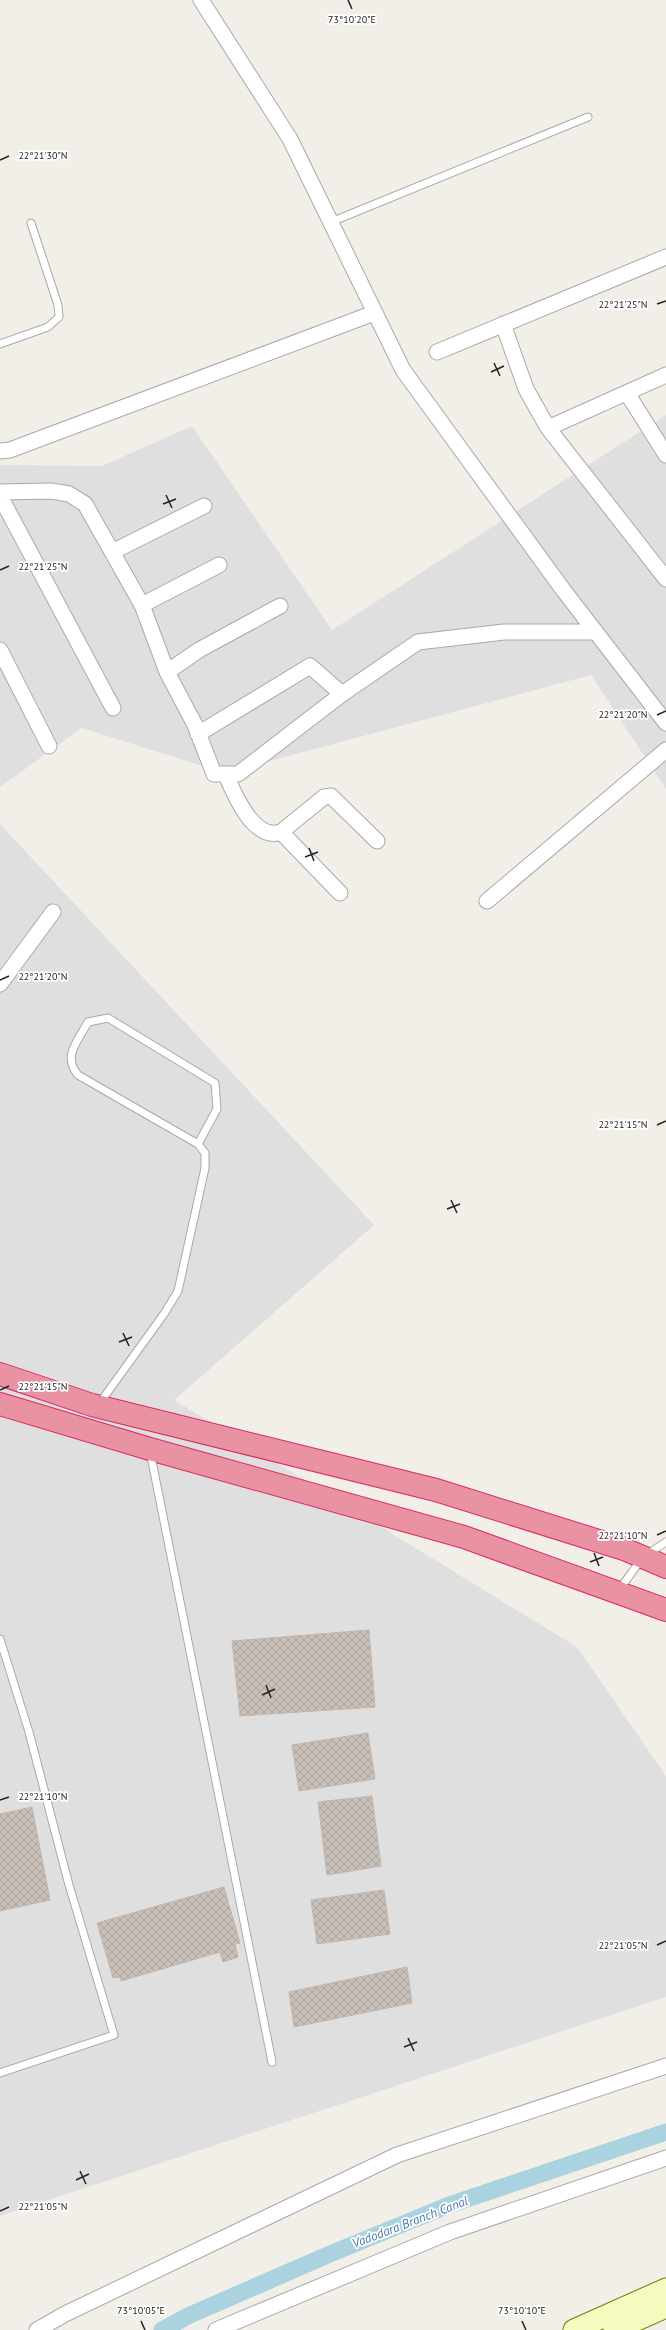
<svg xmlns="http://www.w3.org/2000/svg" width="666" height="2330" font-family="'PT Sans',sans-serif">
	<defs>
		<pattern id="building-cross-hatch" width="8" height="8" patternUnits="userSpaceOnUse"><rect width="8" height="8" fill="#c7bfb8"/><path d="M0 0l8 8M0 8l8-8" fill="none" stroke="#aba49e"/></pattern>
	</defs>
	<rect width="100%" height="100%" fill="#f2efe9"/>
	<path fill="#e0dfdf" d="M666 415V789L591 675 225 773 82 728 0 787V465L102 466 192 426 332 630Z
		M0 824 374 1225 174 1400 577 1647 666 1776V1997L0 2216Z"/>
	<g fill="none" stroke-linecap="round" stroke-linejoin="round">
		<path stroke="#aad3df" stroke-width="17" d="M162 2330 190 2315 330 2254 449 2205 666 2132"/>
	</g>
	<path fill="url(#building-cross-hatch)" stroke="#c4b6ab" d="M369 1630 375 1707 240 1716 232 1641Z
		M368 1733 375 1779 299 1791 292 1745Z
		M372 1796 381 1866 327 1875 318 1802Z
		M32 1807 50 1900 0 1911V1814Z
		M224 1887 240 1943 235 1944 238 1957 223 1962 220 1952 121 1981 120 1977 113 1978 97 1923Z
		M384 1890 390 1934 317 1944 311 1900Z
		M407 1967 412 2003 294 2027 289 1992Z"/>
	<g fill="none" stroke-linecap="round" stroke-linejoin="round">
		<defs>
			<path id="lane" d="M331 222 588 117
				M0 344 48 327 59 317 58 305 31 223
				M99 1404 164 1314 178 1291 205 1168V1153L198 1144 78 1075C62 1056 78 1041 88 1022L108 1018 215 1083 217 1109 198 1144
				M150 1451 272 2062
				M619 1590 643 1557 666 1542
				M0 1639 29 1732 69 1885 114 2035 0 2073"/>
			<path id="street" d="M201 0 290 139 403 370 564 591 666 723
				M503 324 526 389 548 428 666 579
				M437 352 666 257
				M627 393 666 455
				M548 428 666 375
				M0 451 10 450 374 313
				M0 492 51 491 69 494 85 504 142 605 167 672 195 725 214 774H238L342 694 418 642 504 632H596
				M0 496 113 708
				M112 552 204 506
				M142 605 219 565
				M0 650 49 746
				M167 672 199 650 280 606
				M198 734 310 666 342 694
				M226 775C234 794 254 842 281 832L324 797 331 796 377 841
				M281 832 340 893
				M487 901 666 750
				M0 984 53 912
				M37 2330 65 2314 397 2155 666 2066
				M216 2330 450 2232 666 2158"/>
			<path id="secondary" d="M574 2330 666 2289
				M614 2330 666 2307"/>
			<path id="highway" d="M0 1374 92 1405 436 1490 624 1549 666 1567
				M0 1404 150 1449 464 1537 666 1610"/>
		</defs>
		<use href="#lane" stroke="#a9a9a9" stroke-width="9"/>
		<use href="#street" stroke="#a9a9a9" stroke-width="17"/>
		<use href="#secondary" stroke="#707d05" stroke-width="23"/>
		<use href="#highway" stroke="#dc2a67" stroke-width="24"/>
		<use href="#lane" stroke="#fff" stroke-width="7"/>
		<use href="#street" stroke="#fff" stroke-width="15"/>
		<use href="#secondary" stroke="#f7fabf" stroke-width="21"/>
		<use href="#highway" stroke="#e892a2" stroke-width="22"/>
	</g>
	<path fill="none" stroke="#222" stroke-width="1.5" d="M348 0 352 9M0 160 9 156M657 304 666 301M494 363 500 376M491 372 504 366M166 495 172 508M163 504 176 499M0 570 9 566M657 715 666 711M309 848 314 861M305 857 318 852M0 980 9 976M657 1125 666 1121M451 1200 457 1213M447 1209 460 1204M123 1333 129 1346M119 1342 132 1337M0 1390 9 1386M657 1535 666 1531M594 1553 599 1566M590 1562 603 1557M266 1685 271 1698M262 1695 275 1689M0 1800 9 1797M657 1945 666 1941M408 2038 414 2051M404 2047 417 2042M80 2171 86 2184M76 2180 89 2174M0 2211 9 2207M141 2321 145 2330M522 2321 526 2330"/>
	<g text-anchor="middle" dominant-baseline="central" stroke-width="3.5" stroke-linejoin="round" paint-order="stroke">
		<g font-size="13" font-style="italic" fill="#4a7aab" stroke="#fff">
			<text transform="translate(410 2222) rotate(-21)">Vadodara Branch Canal</text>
		</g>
	</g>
	<g font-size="10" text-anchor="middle" fill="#222" stroke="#fff" stroke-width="3.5" stroke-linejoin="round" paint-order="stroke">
		<text x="352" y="23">73°10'20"E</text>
		<text x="43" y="159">22°21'30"N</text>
		<text x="623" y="308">22°21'25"N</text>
		<text x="43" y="570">22°21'25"N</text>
		<text x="623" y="718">22°21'20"N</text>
		<text x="43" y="980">22°21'20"N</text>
		<text x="623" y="1128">22°21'15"N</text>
		<text x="43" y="1390">22°21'15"N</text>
		<text x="623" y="1539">22°21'10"N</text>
		<text x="43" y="1800">22°21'10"N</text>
		<text x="623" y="1949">22°21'05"N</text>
		<text x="43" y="2210">22°21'05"N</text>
		<text x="141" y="2314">73°10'05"E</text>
		<text x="522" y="2314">73°10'10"E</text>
	</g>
</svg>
